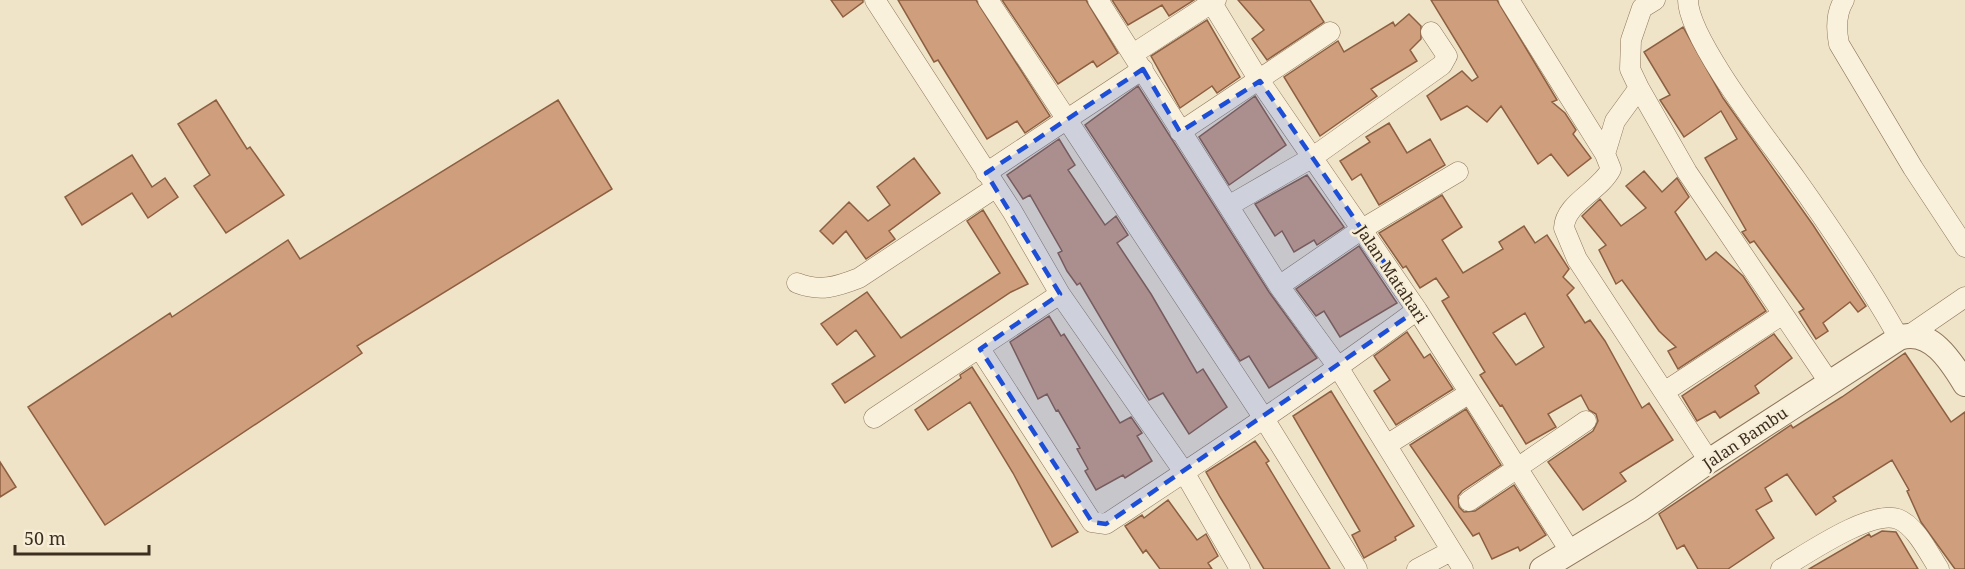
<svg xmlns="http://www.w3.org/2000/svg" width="1965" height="569" font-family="'Noto Serif',serif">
	<rect width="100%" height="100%" fill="#f0e4c8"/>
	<path fill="#cf9f7d" stroke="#8d5f41" stroke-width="1.5" fill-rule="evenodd" d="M831 0H863V2L843 17Z
		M898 0H976L1050 116 1025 133 1017 121 987 139 938 60 934 62Z
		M1002 0H1086L1118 53 1097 67 1093 61 1058 84Z
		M1112 0H1194L1169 16 1162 5 1128 25Z
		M1238 0H1310L1324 22 1267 60 1252 39 1264 30Z
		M1431 0H1497L1557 100 1552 102 1565 113 1576 130 1573 134 1591 158 1568 176 1551 154 1538 164 1501 106 1487 122 1467 106 1441 120 1427 96 1462 71 1472 81 1478 77Z
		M1409 14 1421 26V39L1410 50 1417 61 1371 89 1377 96 1320 136 1284 77 1338 41 1344 52 1393 22 1395 26Z
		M1207 20 1240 77 1217 93 1212 86 1180 108 1151 56Z
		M1683 27 1723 98 1813 225 1866 306 1858 312 1850 302 1823 323 1828 331 1816 339 1799 312 1804 309 1754 241 1750 243 1742 232 1746 230 1705 158 1737 139 1721 111 1684 137 1660 100 1670 95 1644 52Z
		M1138 86 1269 292 1317 358 1269 388 1249 356 1240 361 1085 125Z
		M1255 96 1286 145 1229 185 1199 137Z
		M216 100 247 149 250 147 284 195 226 233 194 186 210 175 178 124Z
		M558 100 612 189 357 346 362 353 105 525 28 407 170 313 172 317 288 240 300 259Z
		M1389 123 1407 153 1430 139 1445 165 1379 205 1361 174 1352 180 1340 161 1370 142 1366 137Z
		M1059 139 1075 165 1068 170 1105 225 1116 216 1128 235 1117 243 1151 294 1197 373 1203 369 1227 407 1189 434 1163 393 1149 400 1080 283 1077 285 1067 271 1058 253 1062 251 1030 195 1023 199 1007 175Z
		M132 155 152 187 165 178 178 197 148 218 132 193 82 225 65 197Z
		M914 158 940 193 889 231 895 239 866 259 846 231 833 244 820 231 849 202 868 221 890 205 877 187Z
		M1644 171 1662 192 1677 178 1689 197 1675 212 1706 260 1716 252 1743 276 1766 311 1678 369 1668 351 1676 347 1659 331 1622 280 1616 284 1599 250 1606 245 1582 216 1600 199 1621 226 1646 208 1626 186Z
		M1307 175 1344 227 1317 245 1314 240 1294 252 1282 231 1275 236 1255 204Z
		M1442 195 1462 227 1442 240 1463 273 1503 249 1499 242 1524 226 1535 243 1547 235 1569 269 1563 277 1574 288 1567 295 1585 323 1590 320 1605 341 1642 408 1649 403 1673 440 1620 473 1626 481 1583 510 1548 462 1593 431 1598 421 1596 414 1589 410 1581 395 1548 414 1556 427 1526 444 1502 405 1500 406 1480 375 1485 372 1442 301 1449 297 1436 278 1420 288 1406 266 1403 268 1379 233ZM1525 313 1544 347 1516 365 1493 333Z
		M983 210 1028 284 1011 292 845 403 832 384 875 356 856 330 837 345 821 324 867 292 901 338 1000 273 967 221Z
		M1359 246 1397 303 1340 337 1324 311 1316 316 1296 289Z
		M1049 316 1061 336 1064 334 1120 423 1131 417 1142 433 1137 436 1152 461 1125 478 1123 475 1096 490 1085 471 1088 469 1077 449 1080 448 1058 410 1056 411 1047 394 1038 399 1010 342Z
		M1407 332 1424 358 1430 354 1453 389 1396 425 1374 391 1390 380 1374 356Z
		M1774 334 1792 358 1755 386 1759 393 1720 418 1715 411 1697 421 1682 396Z
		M1905 353 1951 422 1965 412V569H1955L1921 522 1907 491 1909 490 1892 460 1833 497 1836 501 1816 515 1787 474 1765 488 1772 501 1756 510 1774 538 1728 569H1698L1684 545 1677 549 1659 514 1791 425 1793 428 1842 397Z
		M972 367 1078 532 1052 547 1013 473 970 402 928 430 915 410 961 378 960 375Z
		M1331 391 1414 526 1395 537 1396 540 1364 558 1352 535 1360 531 1293 416Z
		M1466 409 1501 465 1462 491 1458 496 1459 507 1464 512 1475 511 1514 485 1546 535 1520 551 1518 547 1492 559 1479 533 1473 536 1410 445Z
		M1255 441 1269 461 1266 463 1330 569H1264L1220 497 1206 472Z
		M0 462 16 487 0 497Z
		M1168 500 1197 540 1206 534 1218 556 1208 563 1212 569H1160L1146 550 1143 553 1125 526 1142 515 1144 518Z
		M1882 531 1896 532 1918 569H1809L1869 534 1871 537Z"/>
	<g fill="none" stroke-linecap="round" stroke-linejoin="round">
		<defs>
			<path id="minor" d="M875 0 1012 211 1060 294 1184 472 1240 569
				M988 0 1263 417 1357 569
				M1098 0 1279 286 1338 367 1463 569
				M1210 0 1257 77 1417 310 1570 551
				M1509 0 1605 154
				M1655 0 1642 8 1631 40 1630 69 1639 88 1615 121 1605 154 1611 169C1600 191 1565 203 1564 228L1577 259 1709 461
				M1688 0C1688 39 1771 144 1796 179 1833 231 1868 283 1899 338
				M1844 0C1836 13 1836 29 1839 44L1913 168 1965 247
				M1133 54 1216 0
				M1639 88 1687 172 1829 382
				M1180 132 1330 32
				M986 173 1143 69
				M1230 205 1313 157 1442 65 1447 56 1431 32
				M797 283C820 292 836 287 859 278L995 188
				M1279 286 1362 229 1458 172
				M1911 334 1965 297
				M980 349 1092 522 1106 524C1211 455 1316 385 1417 310
				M1664 392 1783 314
				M874 418 1060 294
				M1393 441 1468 394
				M1469 501 1586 421
				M1417 569 1451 551
				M1781 569C1805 555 1871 509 1898 519 1916 526 1929 554 1939 569"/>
			<path id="tertiary" d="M1542 569 1641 509 1709 461 1899 338C1930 327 1951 361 1965 384"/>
		</defs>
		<use href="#minor" stroke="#8d765c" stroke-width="21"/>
		<use href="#tertiary" stroke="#8d765c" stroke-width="26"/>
		<use href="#minor" stroke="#faf1dc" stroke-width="20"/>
		<use href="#tertiary" stroke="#faf1dc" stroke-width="24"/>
	</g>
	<path fill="#1d4ed8" fill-opacity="0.2" stroke="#1d4ed8" stroke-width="4.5" stroke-dasharray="12 8" stroke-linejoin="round" d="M1143 69 1180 132 1260 81 1417 310 1106 524 1092 522 980 349 1060 294 986 173Z"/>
	<g text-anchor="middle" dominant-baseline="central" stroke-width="5" stroke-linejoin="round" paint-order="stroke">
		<g font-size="16" fill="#3d2e20" stroke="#f7eed8">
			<text transform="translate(1392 274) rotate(56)">Jalan Matahari</text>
			<text transform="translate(1745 438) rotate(-34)">Jalan Bambu</text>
		</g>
	</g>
	<path d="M15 545v9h134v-9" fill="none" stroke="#3d2e20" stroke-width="3"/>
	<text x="24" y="545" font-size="18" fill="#3d2e20" stroke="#f7eed8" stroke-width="4.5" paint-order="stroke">50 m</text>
</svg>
